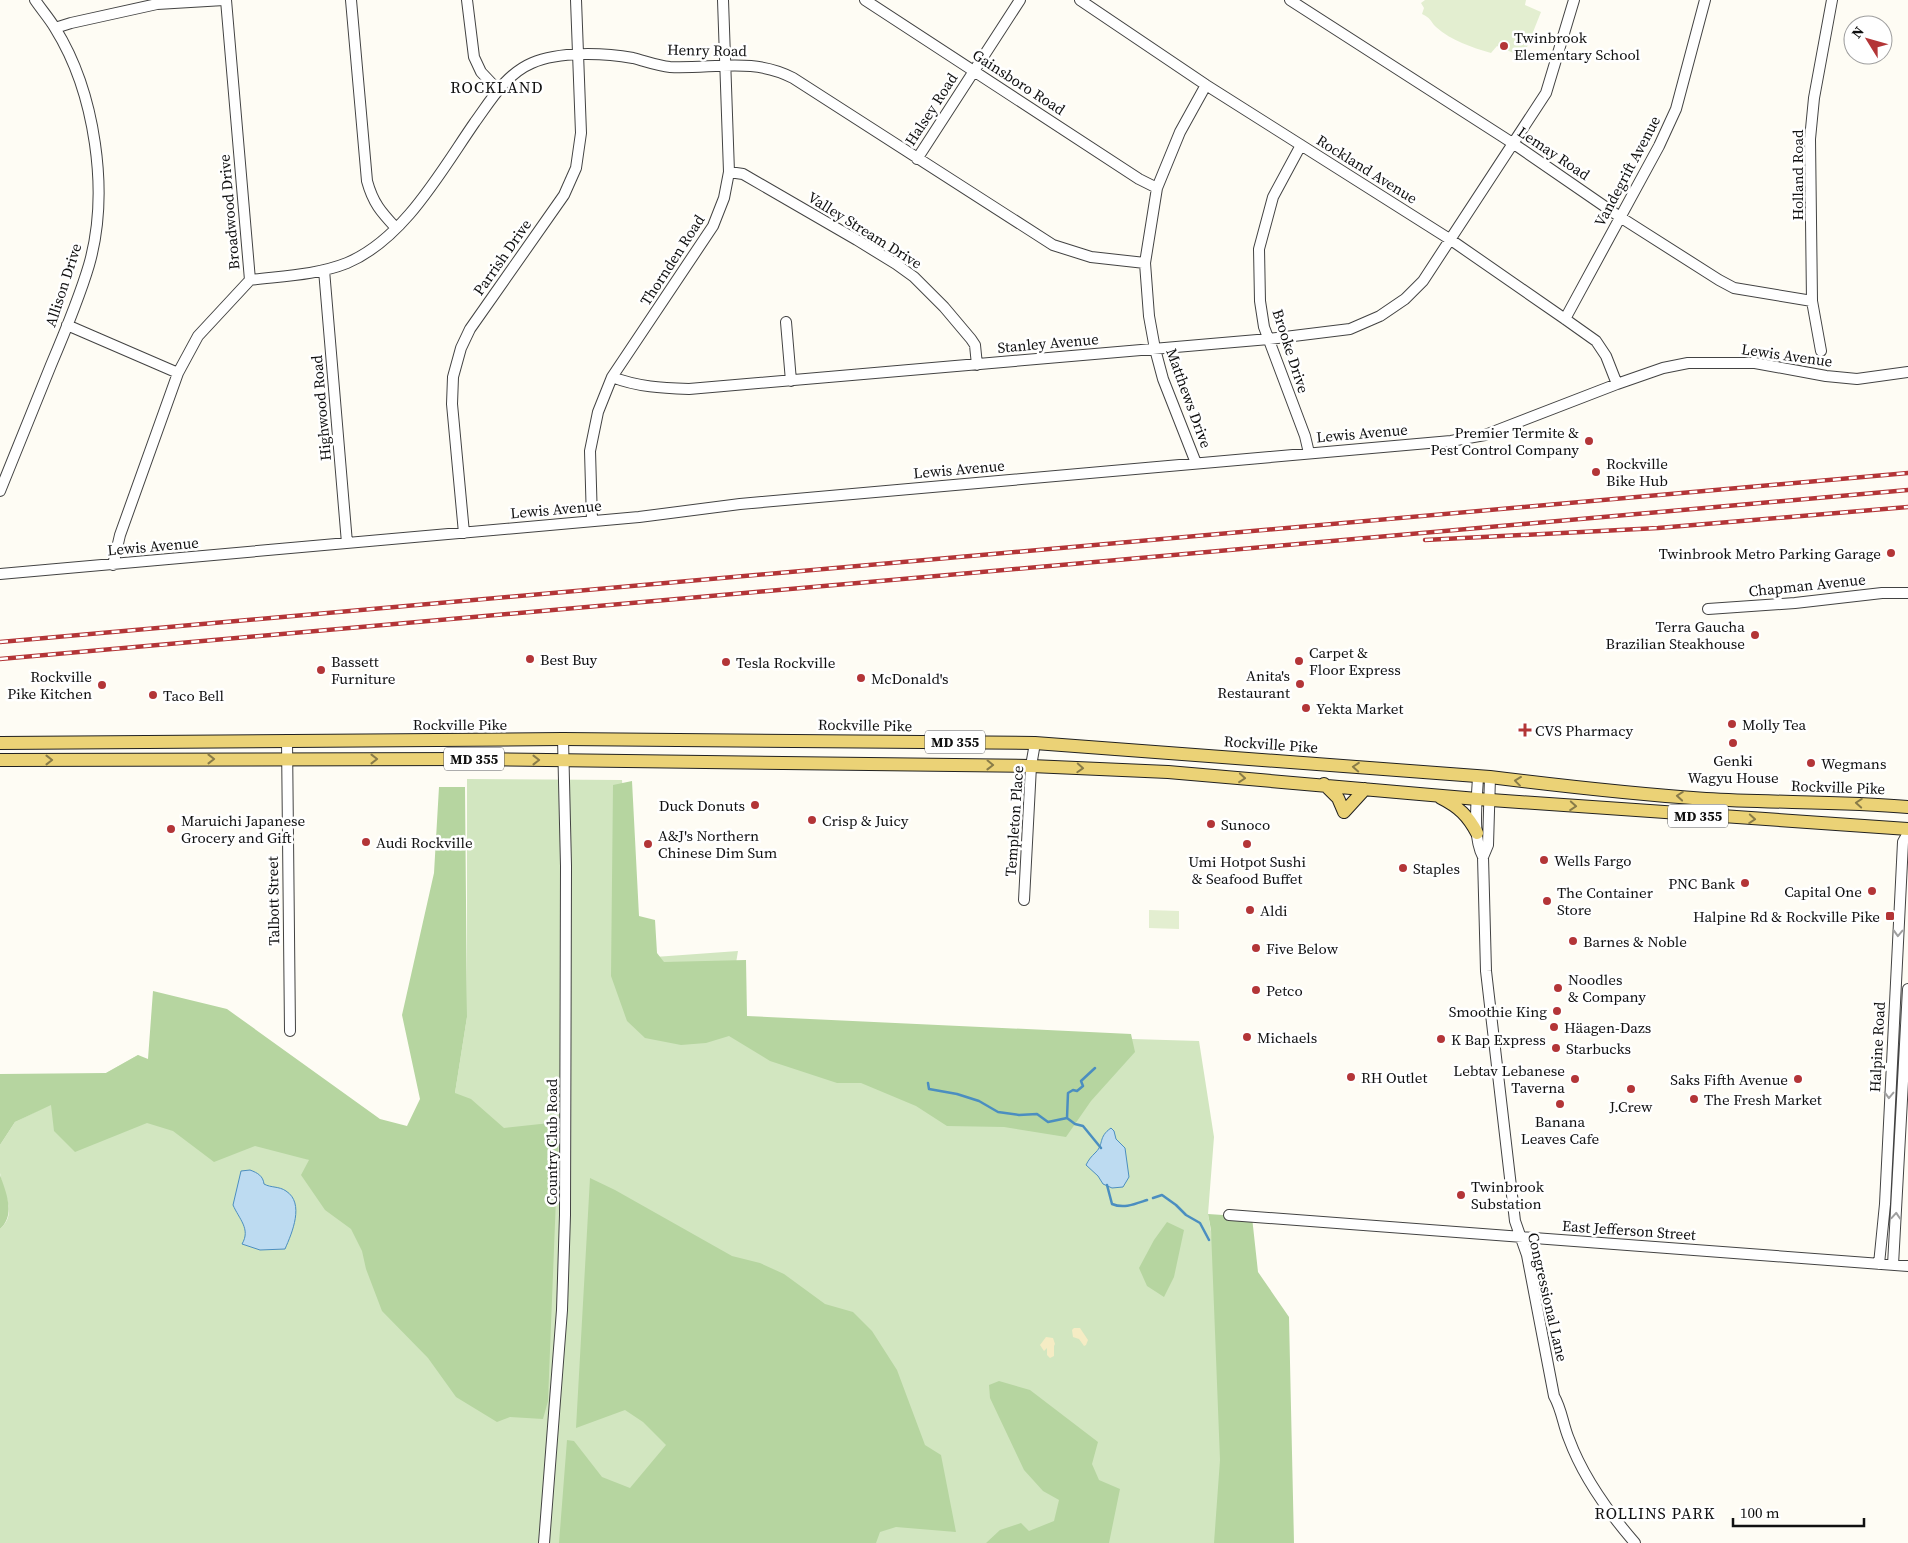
<svg xmlns="http://www.w3.org/2000/svg" width="1908" height="1543" font-family="'Source Serif 4',serif">
	<rect width="100%" height="100%" fill="#fefcf4"/>
	<path fill="#d2e6c0" d="M467 779 622 780 633 922 641 958 738 951 727 1018 862 1031 1199 1041 1214 1137 1208 1214 1265 1543H0V1229C19 1212 2 1193 0 1173 0 1164 0 1154 0 1145L15 1122 51 1104 138 1055 289 1153 310 1160 338 1176 455 1093 467 1017Z"/>
	<path fill="#b6d5a0" d="M632 781 639 916 655 920 657 953 664 962 746 960 747 1016 1131 1034 1135 1052 1091 1101 1066 1137 1004 1127 947 1126 916 1106 861 1083H837L770 1061 729 1036 706 1043 681 1045 645 1038 627 1021 611 976 613 785Z
		M439 787H465L467 1017 455 1093 471 1099 504 1128 559 1122 548 1401 543 1419 510 1417 497 1422 456 1397 428 1358 382 1311 366 1269 362 1251 351 1229 325 1210 301 1175 309 1160 255 1146 214 1162 173 1131 147 1123 75 1152 54 1131 51 1105 15 1122 0 1145V1074L106 1073 138 1055 148 1059 153 991 227 1009 380 1119 407 1126 420 1099 402 1015 434 873Z
		M0 1175C6 1192 16 1215 0 1229Z
		M590 1178 615 1190 732 1256 760 1263 784 1274 825 1304 853 1312 872 1331 897 1370 925 1445 941 1455 956 1532 896 1527 880 1532 876 1543H559L567 1440 574 1441 602 1477 630 1488 666 1445 643 1422 625 1410 576 1428Z
		M1208 1214 1252 1217 1258 1272 1289 1317 1294 1543H1214L1220 1460 1211 1230Z
		M1167 1222 1184 1230 1174 1277 1164 1297 1147 1286 1139 1268 1154 1240Z
		M999 1381 1030 1390 1098 1442 1092 1464 1099 1480 1120 1489 1109 1543H986L1000 1530 1021 1523 1029 1531 1054 1521 1059 1500 1043 1491 1024 1470 990 1398 989 1385Z"/>
	<path fill="#f5ecc4" d="M1074 1328H1080L1088 1340 1086 1345 1084 1346 1079 1339 1073 1337 1072 1330Z
		M1046 1337 1053 1338 1055 1344 1054 1346V1356L1050 1358 1047 1355V1348L1044 1351 1040 1345Z"/>
	<path fill="#e3eed0" d="M1425 0H1526L1525 5 1541 12 1523 57 1497 46 1491 53C1471 47 1452 41 1436 27 1430 21 1431 18 1422 14L1424 8 1421 3Z
		M1149 910 1179 911V929L1149 928Z"/>
	<path fill="#bddbf1" stroke="#4b8ec0" d="M1111 1128 1114 1131 1116 1139 1125 1148 1129 1177 1123 1187 1112 1188 1103 1184 1098 1176 1086 1165C1089 1159 1091 1157 1096 1152 1104 1144 1098 1137 1111 1128Z
		M250 1170C258 1173 263 1176 264 1184 271 1188 279 1186 286 1191 305 1203 292 1233 285 1249L260 1250 242 1244C251 1229 239 1219 233 1205L241 1171Z"/>
	<g fill="none" stroke-linecap="round" stroke-linejoin="round">
		<path stroke="#4b8ec0" stroke-width="2.5" d="M1095 1068 1081 1081 1083 1086 1077 1091 1073 1090 1068 1093 1067 1118 1075 1124 1083 1126 1101 1148
			M928 1083 929 1089 957 1094 979 1101 998 1112 1019 1115 1037 1114 1048 1122 1067 1118
			M1107 1185 1112 1204C1124 1209 1135 1204 1147 1200
			M1153 1198 1162 1195 1176 1205 1186 1215 1200 1223 1209 1240"/>
		<defs>
			<path id="minor" d="M351 0 367 181C373 203 381 212 396 228
				M467 0 474 57 481 72 498 90
				M865 0 1139 179 1157 188
				M1080 0 1206 85 1451 240 1565 319 1596 341 1606 356 1617 384
				M1290 0 1514 144 1620 217 1719 280 1734 288 1812 301
				M55 28 71 23 157 4 224 0
				M1301 145 1273 197 1259 249 1260 301 1264 327 1305 436 1309 453
				M917 159 1020 0
				M729 172 743 174 857 240 896 264 914 277 944 307 971 339 975 345 977 365
				M324 270 347 543
				M250 280C282 276 317 275 347 263 404 239 441 171 475 122 491 100 506 74 532 63 559 51 605 53 633 58 645 61 658 66 670 67 713 69 753 57 793 78L1053 245 1091 257 1145 263
				M1565 319 1659 146 1676 109 1705 0
				M786 322 791 381
				M67 325 178 373
				M1821 351 1812 301 1810 139 1814 98 1832 0
				M612 377C638 387 662 388 689 389L1269 339 1350 329 1380 316 1405 299 1423 281 1546 93 1574 0
				M1196 463 1163 379 1155 349 1149 316 1145 263 1157 188 1180 132 1206 85
				M0 491C17 449 34 407 51 365 65 332 79 299 89 265 110 192 95 92 55 28 49 18 41 9 35 0
				M592 521 590 451 598 412 612 377 713 226 724 198 729 172 723 0
				M464 533 452 404 453 377 461 348 470 329 564 195 576 168 581 133 576 0
				M113 565 120 535 178 373 198 336 250 280 226 0
				M0 574 639 517 740 504 1451 441 1485 435 1617 384 1663 368 1688 363H1755L1826 376 1857 379 1908 372
				M1708 609 1795 603 1882 593H1908
				M287 740 290 1031
				M1478 777C1477 800 1472 836 1483 857L1486 971 1515 1221 1527 1255 1554 1396C1562 1410 1563 1425 1569 1439 1583 1477 1609 1513 1635 1543
				M1483 857 1488 845 1490 777
				M1024 900 1031 766 1035 743
				M1229 1215 1908 1266
				M1879 1264 1885 1204 1903 842 1908 833
				M1893 1265 1908 989
				M544 1543 562 1310 565 1215 566 866 563 739"/>
			<path id="major" d="M0 743 563 739 1035 743 1490 777C1562 786 1634 794 1706 799 1773 803 1841 801 1908 807
				M0 760 472 759 1031 766 1168 772 1477 799 1908 829
				M1324 784 1338 798 1344 812
				M1441 798C1459 807 1468 816 1477 833
				M1344 812 1365 789"/>
		</defs>
		<use href="#minor" stroke="#434343" stroke-width="12"/>
		<use href="#major" stroke="#212121" stroke-width="14"/>
		<use href="#minor" stroke="#fff" stroke-width="10"/>
		<use href="#major" stroke="#ebd276" stroke-width="12"/>
		<defs>
			<path id="rail" d="M1425 540 1658 528 1908 507
				M0 642 1908 473
				M0 659 1908 490"/>
		</defs>
		<use href="#rail" stroke="#b33537" stroke-width="4.5"/>
		<use href="#rail" stroke="#fff" stroke-width="2.5" stroke-dasharray="8" stroke-linecap="butt"/>
	</g>
	<defs><path id="oneway-chevron" d="M-2-3.5L2.5 0L-2 3.5" fill="none" stroke-width="1.6" stroke-linecap="round" stroke-linejoin="round" transform="scale(1.25)"/></defs>
	<g stroke="#887b48">
		<use href="#oneway-chevron" transform="translate(211 759)"/>
		<use href="#oneway-chevron" transform="translate(374 759)"/>
		<use href="#oneway-chevron" transform="translate(49 760)"/>
		<use href="#oneway-chevron" transform="translate(536 760)"/>
		<use href="#oneway-chevron" transform="translate(990 765) rotate(1)"/>
		<use href="#oneway-chevron" transform="translate(1356 767) rotate(-176)"/>
		<use href="#oneway-chevron" transform="translate(1080 768) rotate(3)"/>
		<use href="#oneway-chevron" transform="translate(1242 778) rotate(5)"/>
		<use href="#oneway-chevron" transform="translate(1518 781) rotate(-173)"/>
		<use href="#oneway-chevron" transform="translate(1680 796) rotate(-175)"/>
		<use href="#oneway-chevron" transform="translate(1859 803) rotate(-176)"/>
		<use href="#oneway-chevron" transform="translate(1573 806) rotate(4)"/>
		<use href="#oneway-chevron" transform="translate(1752 819) rotate(4)"/>
	</g>
	<g stroke="#9f9f9f">
		<use href="#oneway-chevron" transform="translate(1898 933) rotate(92)"/>
		<use href="#oneway-chevron" transform="translate(1889 1095) rotate(92)"/>
		<use href="#oneway-chevron" transform="translate(1896 1216) rotate(-86)"/>
	</g>
	<g fill="#b33537" stroke="#fff" stroke-width="2">
		<circle cx="1504" cy="46" r="5"/>
		<circle cx="1589" cy="441" r="5"/>
		<circle cx="1596" cy="472" r="5"/>
		<circle cx="1891" cy="553" r="5"/>
		<circle cx="1755" cy="635" r="5"/>
		<circle cx="530" cy="659" r="5"/>
		<circle cx="1299" cy="661" r="5"/>
		<circle cx="726" cy="662" r="5"/>
		<circle cx="321" cy="670" r="5"/>
		<circle cx="861" cy="678" r="5"/>
		<circle cx="1300" cy="684" r="5"/>
		<circle cx="102" cy="685" r="5"/>
		<circle cx="153" cy="695" r="5"/>
		<circle cx="1306" cy="708" r="5"/>
		<circle cx="1732" cy="724" r="5"/>
		<path d="M1522.5 722.5h5v5h5v5h-5v5h-5v-5h-5v-5h5z"/>
		<circle cx="1733" cy="743" r="5"/>
		<circle cx="1811" cy="763" r="5"/>
		<circle cx="755" cy="805" r="5"/>
		<circle cx="812" cy="820" r="5"/>
		<circle cx="1211" cy="824" r="5"/>
		<circle cx="171" cy="829" r="5"/>
		<circle cx="366" cy="842" r="5"/>
		<circle cx="648" cy="844" r="5"/>
		<circle cx="1247" cy="844" r="5"/>
		<circle cx="1544" cy="860" r="5"/>
		<circle cx="1403" cy="868" r="5"/>
		<circle cx="1745" cy="883" r="5"/>
		<circle cx="1872" cy="891" r="5"/>
		<circle cx="1547" cy="901" r="5"/>
		<circle cx="1250" cy="910" r="5"/>
		<rect x="1885" y="911" width="10" height="10" rx="2.5"/>
		<circle cx="1573" cy="941" r="5"/>
		<circle cx="1256" cy="948" r="5"/>
		<circle cx="1558" cy="988" r="5"/>
		<circle cx="1256" cy="990" r="5"/>
		<circle cx="1557" cy="1011" r="5"/>
		<circle cx="1554" cy="1027" r="5"/>
		<circle cx="1247" cy="1037" r="5"/>
		<circle cx="1441" cy="1039" r="5"/>
		<circle cx="1556" cy="1048" r="5"/>
		<circle cx="1351" cy="1077" r="5"/>
		<circle cx="1575" cy="1079" r="5"/>
		<circle cx="1798" cy="1079" r="5"/>
		<circle cx="1631" cy="1089" r="5"/>
		<circle cx="1694" cy="1099" r="5"/>
		<circle cx="1560" cy="1104" r="5"/>
		<circle cx="1461" cy="1195" r="5"/>
	</g>
	<g text-anchor="middle" dominant-baseline="central" stroke-width="5" stroke-linejoin="round" paint-order="stroke">
		<g fill="#fff" stroke="#585858" stroke-width="1">
			<rect x="925" y="730.5" width="60" height="23" rx="4"/>
			<rect x="444" y="747.5" width="60" height="23" rx="4"/>
			<rect x="1668" y="804.5" width="60" height="23" rx="4"/>
		</g>
		<g font-size="14" font-weight="bold" fill="#101010">
			<text x="955" y="742">MD 355</text>
			<text x="474" y="759">MD 355</text>
			<text x="1698" y="816">MD 355</text>
		</g>
		<g font-size="15" fill="#101010" stroke="#fff" text-anchor="start">
			<text x="1514" y="37">Twinbrook<tspan x="1514" dy="17">Elementary School</tspan></text>
			<text x="1579" y="432" text-anchor="end">Premier Termite &amp;<tspan x="1579" dy="17">Pest Control Company</tspan></text>
			<text x="1606" y="463">Rockville<tspan x="1606" dy="17">Bike Hub</tspan></text>
			<text x="1881" y="553" text-anchor="end">Twinbrook Metro Parking Garage</text>
			<text x="1745" y="626" text-anchor="end">Terra Gaucha<tspan x="1745" dy="17">Brazilian Steakhouse</tspan></text>
			<text x="1309" y="652">Carpet &amp;<tspan x="1309" dy="17">Floor Express</tspan></text>
			<text x="540" y="659">Best Buy</text>
			<text x="331" y="661">Bassett<tspan x="331" dy="17">Furniture</tspan></text>
			<text x="736" y="662">Tesla Rockville</text>
			<text x="1290" y="675" text-anchor="end">Anita's<tspan x="1290" dy="17">Restaurant</tspan></text>
			<text x="92" y="676" text-anchor="end">Rockville<tspan x="92" dy="17">Pike Kitchen</tspan></text>
			<text x="871" y="678">McDonald's</text>
			<text x="163" y="695">Taco Bell</text>
			<text x="1316" y="708">Yekta Market</text>
			<text x="1742" y="724">Molly Tea</text>
			<text x="1535" y="730">CVS Pharmacy</text>
			<text x="1733" y="760" text-anchor="middle">Genki<tspan x="1733" dy="17">Wagyu House</tspan></text>
			<text x="1821" y="763">Wegmans</text>
			<text x="745" y="805" text-anchor="end">Duck Donuts</text>
			<text x="181" y="820">Maruichi Japanese<tspan x="181" dy="17">Grocery and Gift</tspan></text>
			<text x="822" y="820">Crisp &amp; Juicy</text>
			<text x="1221" y="824">Sunoco</text>
			<text x="658" y="835">A&amp;J's Northern<tspan x="658" dy="17">Chinese Dim Sum</tspan></text>
			<text x="376" y="842">Audi Rockville</text>
			<text x="1554" y="860">Wells Fargo</text>
			<text x="1247" y="861" text-anchor="middle">Umi Hotpot Sushi<tspan x="1247" dy="17">&amp; Seafood Buffet</tspan></text>
			<text x="1413" y="868">Staples</text>
			<text x="1735" y="883" text-anchor="end">PNC Bank</text>
			<text x="1862" y="891" text-anchor="end">Capital One</text>
			<text x="1557" y="892">The Container<tspan x="1557" dy="17">Store</tspan></text>
			<text x="1260" y="910">Aldi</text>
			<text x="1880" y="916" text-anchor="end">Halpine Rd &amp; Rockville Pike</text>
			<text x="1583" y="941">Barnes &amp; Noble</text>
			<text x="1266" y="948">Five Below</text>
			<text x="1568" y="979">Noodles<tspan x="1568" dy="17">&amp; Company</tspan></text>
			<text x="1266" y="990">Petco</text>
			<text x="1547" y="1011" text-anchor="end">Smoothie King</text>
			<text x="1564" y="1027">Häagen-Dazs</text>
			<text x="1257" y="1037">Michaels</text>
			<text x="1451" y="1039">K Bap Express</text>
			<text x="1566" y="1048">Starbucks</text>
			<text x="1565" y="1070" text-anchor="end">Lebtav Lebanese<tspan x="1565" dy="17">Taverna</tspan></text>
			<text x="1361" y="1077">RH Outlet</text>
			<text x="1788" y="1079" text-anchor="end">Saks Fifth Avenue</text>
			<text x="1704" y="1099">The Fresh Market</text>
			<text x="1631" y="1106" text-anchor="middle">J.Crew</text>
			<text x="1560" y="1121" text-anchor="middle">Banana<tspan x="1560" dy="17">Leaves Cafe</tspan></text>
			<text x="1471" y="1186">Twinbrook<tspan x="1471" dy="17">Substation</tspan></text>
		</g>
		<g font-size="15" fill="#101010" stroke="#fff">
			<text transform="translate(707 50) rotate(1)">Henry Road</text>
			<text transform="translate(1019 82) rotate(33)">Gainsboro Road</text>
			<text transform="translate(931 109) rotate(-57)">Halsey Road</text>
			<text transform="translate(1554 153) rotate(34)">Lemay Road</text>
			<text transform="translate(1367 169) rotate(32)">Rockland Avenue</text>
			<text transform="translate(1627 171) rotate(-62)">Vandegrift Avenue</text>
			<text transform="translate(1797 175) rotate(-90)">Holland Road</text>
			<text transform="translate(229 212) rotate(-95)">Broadwood Drive</text>
			<text transform="translate(865 230) rotate(32)">Valley Stream Drive</text>
			<text transform="translate(502 257) rotate(-55)">Parrish Drive</text>
			<text transform="translate(672 260) rotate(-57)">Thornden Road</text>
			<text transform="translate(63 285) rotate(-72)">Allison Drive</text>
			<text transform="translate(1048 343) rotate(-5)">Stanley Avenue</text>
			<text transform="translate(1291 351) rotate(72)">Brooke Drive</text>
			<text transform="translate(1787 355) rotate(8)">Lewis Avenue</text>
			<text transform="translate(1189 398) rotate(70)">Matthews Drive</text>
			<text transform="translate(321 408) rotate(-95)">Highwood Road</text>
			<text transform="translate(1362 433) rotate(-5)">Lewis Avenue</text>
			<text transform="translate(959 469) rotate(-5)">Lewis Avenue</text>
			<text transform="translate(556 509) rotate(-5)">Lewis Avenue</text>
			<text transform="translate(153 546) rotate(-5)">Lewis Avenue</text>
			<text transform="translate(1807 585) rotate(-6)">Chapman Avenue</text>
			<text x="460" y="724">Rockville Pike</text>
			<text transform="translate(865 725) rotate(1)">Rockville Pike</text>
			<text transform="translate(1271 744) rotate(4)">Rockville Pike</text>
			<text transform="translate(1838 787) rotate(2)">Rockville Pike</text>
			<text transform="translate(1014 821) rotate(-86)">Templeton Place</text>
			<text transform="translate(273 901) rotate(-91)">Talbott Street</text>
			<text transform="translate(1877 1047) rotate(-87)">Halpine Road</text>
			<text transform="translate(551 1142) rotate(-90)">Country Club Road</text>
			<text transform="translate(1629 1230) rotate(4)">East Jefferson Street</text>
			<text transform="translate(1548 1297) rotate(77)">Congressional Lane</text>
		</g>
		<g font-size="16" letter-spacing="1" fill="#101010" stroke="#fff">
			<text x="497" y="87">ROCKLAND</text>
			<text x="1655" y="1513">ROLLINS PARK</text>
		</g>
	</g>
	<g transform="translate(1868 40) rotate(307)"><circle r="24" fill="#ffffff" stroke="#9f9f9f"/>
	<path d="M0-4L9 19L0 12L-9 19Z" fill="#b33537"/>
	<text y="-8" font-size="14" font-weight="bold" text-anchor="middle" fill="#101010">N</text>
	</g>
	<path d="M1733 1518v8h131v-8" fill="none" stroke="#101010" stroke-width="2.5"/>
	<text x="1740" y="1518" font-size="15" fill="#101010" stroke="#ffffff" stroke-width="4" paint-order="stroke">100 m</text>
</svg>
